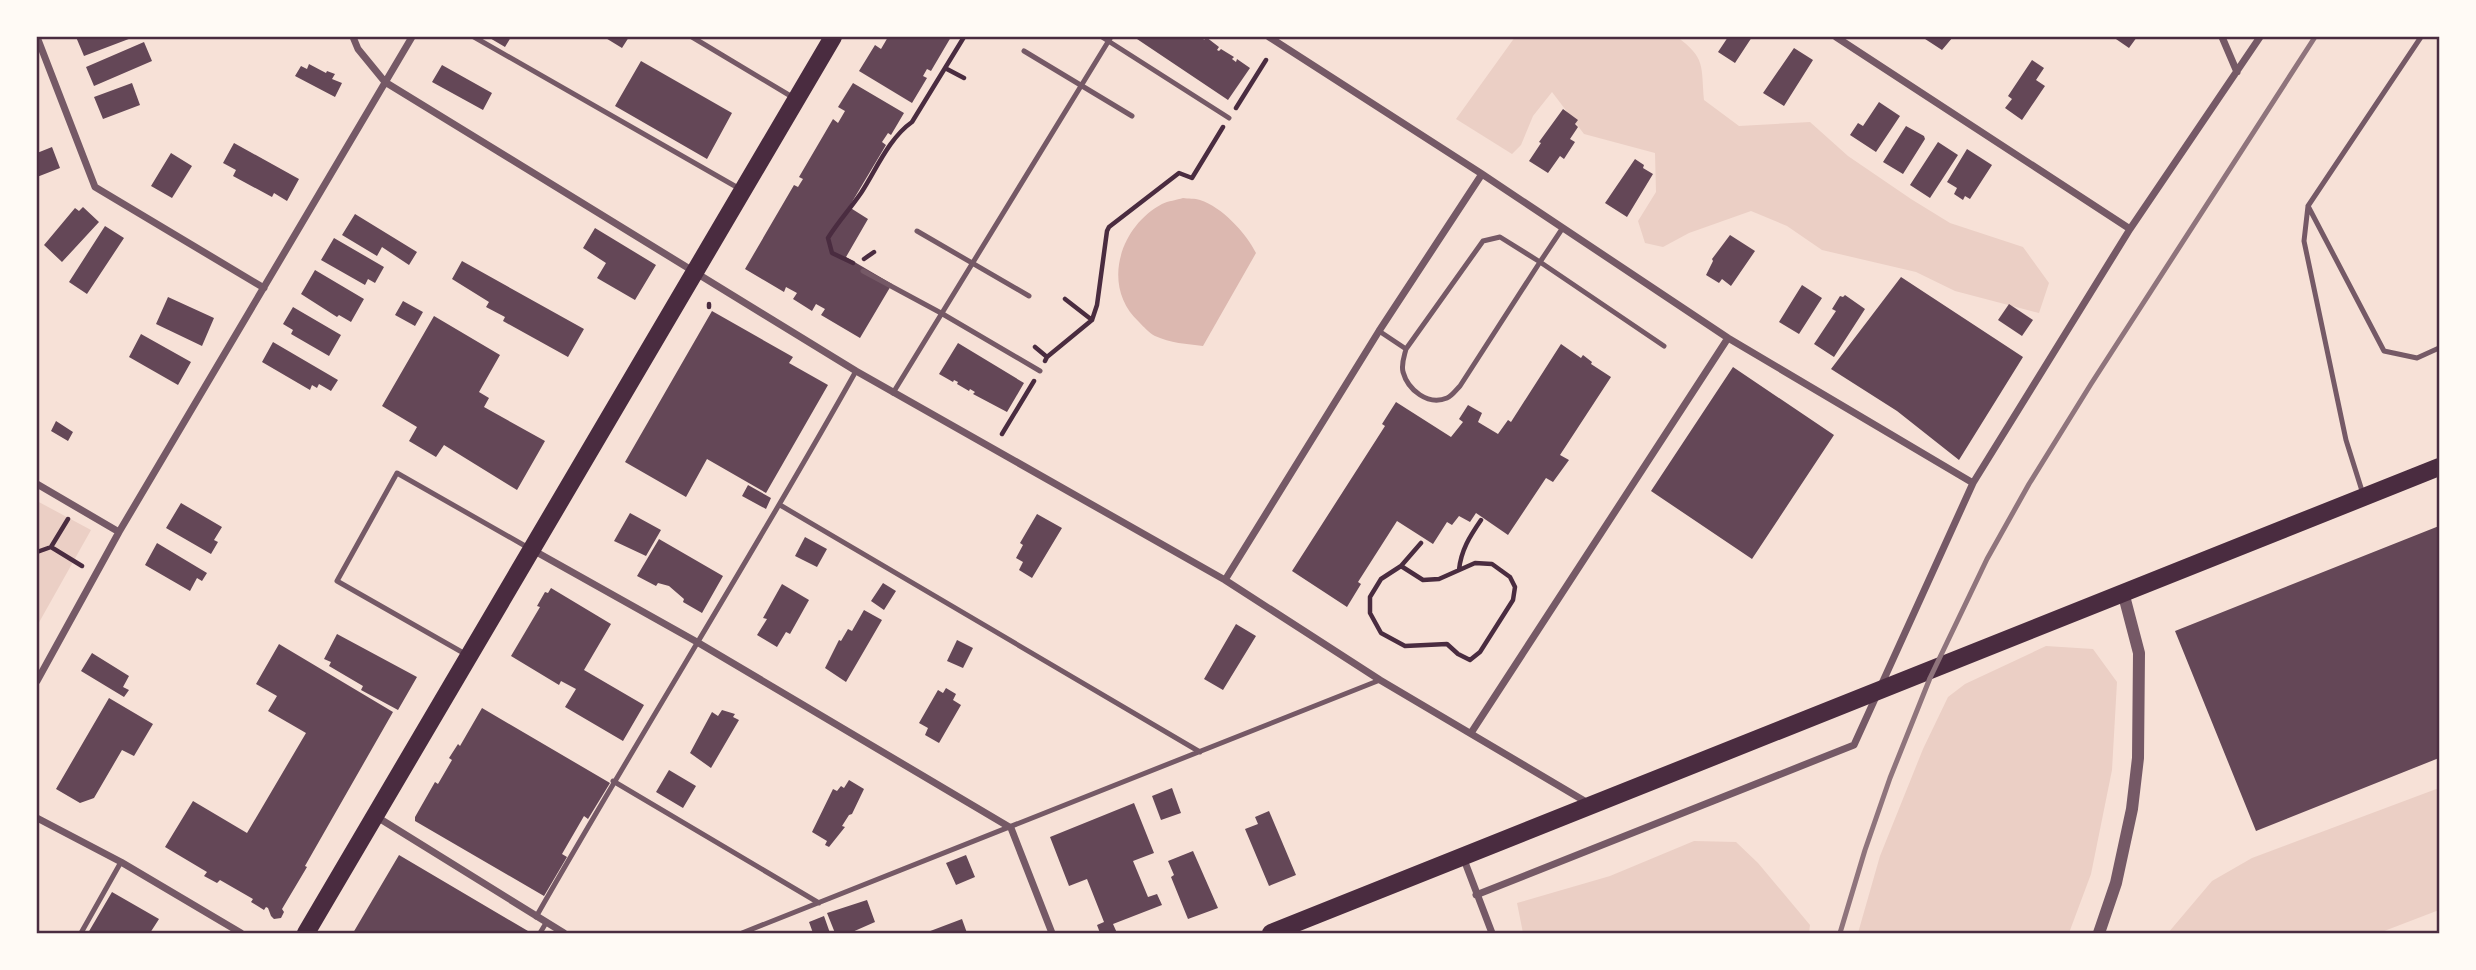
<svg xmlns="http://www.w3.org/2000/svg" width="2476" height="970" font-family="Commissioner,sans-serif">
	<rect width="100%" height="100%" fill="#f7e1d7"/>
	<path fill="#ebcfc5" d="M1515 37H1677C1706 58 1701 66 1704 100L1739 126 1810 122 1848 156 1911 199 1950 223 2023 247 2049 283 2039 313 1955 291 1916 272 1822 250 1787 226 1751 211 1689 233 1663 247 1645 243 1638 221 1656 192 1655 153 1584 134 1552 92 1533 116 1521 145 1512 154 1456 119Z
		M37 501 91 530 37 626Z
		M2046 646 2093 649 2117 682 2112 770 2091 874 2069 933H1858L1880 856 1923 749 1948 697 1965 684Z
		M2439 788V910L2379 933H2168L2212 881 2252 858Z
		M1694 841 1736 842 1758 863 1810 925 1809 933H1523L1517 903 1610 876Z"/>
	<path fill="#dcb8b0" d="M1183 198C1188 199 1195 198 1200 200 1222 207 1246 233 1256 253L1203 346C1187 344 1170 343 1155 336 1149 333 1144 327 1139 322 1101 287 1119 227 1162 204 1168 201 1177 200 1183 198Z"/>
	<path fill="#644757" d="M76 37H134L84 56Z
		M488 37H511L505 47Z
		M604 37H629L622 48Z
		M888 37H951L931 71 927 69 923 76 927 78 912 103 859 71 875 45 881 49Z
		M1134 37H1203L1204 40 1206 37 1219 47 1217 50 1219 51 1221 49 1234 57 1232 59 1236 62 1237 59 1250 68 1228 100Z
		M1728 37H1752L1735 63 1718 52Z
		M1922 37H1953L1942 50Z
		M2113 37H2137L2129 48Z
		M144 42 152 61 94 86 86 67Z
		M1794 48 1813 60 1784 106 1763 93Z
		M2032 60 2044 68 2036 80 2045 86 2022 120 2005 108 2012 99 2008 96Z
		M641 61 732 113 707 159 615 106Z
		M309 64 326 73 327 71 335 74 332 79 342 83 335 97 295 76 301 66 307 69Z
		M442 65 492 93 483 110 432 82Z
		M132 83 140 105 103 119 94 97Z
		M853 83 904 113 891 135 888 133 882 142 886 145 849 207 868 219 846 257 892 284 860 338 821 315 825 309 816 304 812 311 793 299 797 293 786 287 784 292 745 269 794 185 798 187 803 179 799 177 833 119 838 123 845 111 838 107Z
		M1879 102 1900 116 1876 152 1850 135 1858 123 1863 126Z
		M1563 109 1578 120 1575 124 1578 127 1570 139 1575 142 1564 159 1560 156 1548 173 1529 161 1541 143 1539 142Z
		M1906 126 1924 136 1925 139 1903 174 1883 162Z
		M1938 142 1958 155 1930 198 1910 185Z
		M234 143 299 179 287 201 274 193 272 197 233 176 236 170 223 163Z
		M52 147 60 168 37 177V153Z
		M1967 149 1992 165 1970 199 1965 196 1963 200 1954 194 1957 188 1947 182Z
		M171 153 192 166 172 198 151 186Z
		M1635 159 1644 165 1643 168 1653 174 1627 217 1605 203Z
		M83 207 99 222 62 262 44 245 75 208 79 211Z
		M355 214 417 252 409 265 382 247 377 256 342 235Z
		M105 226 124 238 87 294 69 282Z
		M595 228 656 265 635 300 597 278 606 263 583 248Z
		M1730 235 1755 251 1731 286 1722 279 1719 283 1706 275 1713 261 1712 259Z
		M334 238 384 267 375 283 368 279 365 285 321 260Z
		M462 261 584 329 568 357 503 321 505 317 486 307 489 302 452 279Z
		M315 270 364 299 351 322 339 315 337 317 301 294Z
		M1901 277 2023 357 1959 460 1897 411 1831 369Z
		M1802 285 1822 298 1799 334 1779 322Z
		M1845 295 1865 309 1834 357 1814 344 1836 311 1832 309 1840 296 1843 297Z
		M168 297 214 318 202 346 156 324Z
		M403 301 423 312 415 326 395 315Z
		M2009 304 2033 320 2022 336 1998 320Z
		M293 307 341 335 329 356 291 334 293 330 283 324Z
		M712 311 793 357 789 363 828 385 766 493 707 459 686 497 625 462Z
		M434 316 500 355 479 392 489 398 484 407 545 441 517 490 444 445 436 457 409 441 417 427 382 406Z
		M141 334 191 362 178 385 129 357Z
		M273 342 338 380 331 391 319 384 317 388 312 385 310 390 262 362Z
		M958 343 1024 383 1007 412 973 394 975 392 970 389 969 391 957 384 958 382 954 380 953 382 939 374Z
		M1561 344 1581 358 1583 355 1592 362 1591 364 1611 377 1560 455 1569 460 1553 482 1546 478 1508 535 1476 513 1470 522 1459 516 1452 525 1447 522 1433 544 1397 521 1358 582 1361 584 1347 607 1292 571 1385 426 1382 424 1396 402 1451 437 1463 422 1459 419 1468 405 1482 413 1478 422 1498 434 1508 420 1511 422Z
		M1733 367 1834 435 1752 559 1651 491Z
		M56 421 73 432 68 441 51 431Z
		M748 485 771 498 766 509 742 496Z
		M181 503 222 527 214 540 218 542 211 554 166 528Z
		M630 513 661 530 646 556 614 541Z
		M1037 514 1062 528 1032 578 1019 570 1023 562 1016 558 1023 545 1020 543Z
		M2439 526V758L2256 831 2175 631Z
		M805 537 827 549 817 567 795 556Z
		M659 539 723 576 702 613 683 602 684 599 669 586 658 583 656 586 637 576Z
		M157 543 207 573 202 581 197 578 190 591 145 565Z
		M883 583 896 591 884 610 871 601Z
		M782 584 809 600 790 634 786 632 777 647 757 635 767 619 763 618Z
		M551 588 611 624 584 670 644 705 623 741 565 707 576 689 561 681 559 685 511 656 540 607 537 606 545 592 548 593Z
		M864 610 882 620 846 682 825 668 839 640 841 641 848 629 852 631Z
		M1236 624 1256 636 1223 690 1204 679Z
		M337 634 417 677 398 710 361 690 363 686 329 666 331 662 324 659Z
		M957 640 973 648 963 668 947 661Z
		M279 644 393 712 305 866 307 867 282 909 284 912 281 918 274 919 271 916 268 908 266 907 264 910 251 902 253 899 220 880 217 883 204 876 207 872 165 847 193 801 247 833 306 733 268 711 277 696 256 684Z
		M92 653 129 676 123 687 129 690 124 697 81 671Z
		M946 688 956 694 953 700 961 705 939 743 925 735 928 728 919 723 938 690 943 693Z
		M109 698 153 724 134 756 122 750 94 798 80 803 56 789Z
		M482 708 610 783 588 819 584 816 562 854 567 857 544 896 415 821V817L435 782 438 784 452 760 449 758 458 744 460 746Z
		M722 710 735 714 733 717 739 720 711 768 690 753 712 712 718 716Z
		M669 770 696 786 683 808 656 792Z
		M849 780 864 789 852 814 849 815 842 826 845 827 829 847 825 845 827 841 812 832 833 789 837 791 841 786 844 788Z
		M1172 788 1181 813 1161 820 1152 796Z
		M1134 803 1154 853 1133 861 1148 897 1157 894 1162 905 1113 924 1117 933H1100L1097 925 1104 922 1087 879 1069 886 1050 837Z
		M1269 811 1296 875 1269 886 1245 829 1258 824 1255 817Z
		M1193 851 1218 908 1188 919 1171 877 1174 875 1168 861Z
		M399 855 528 931 526 933H353Z
		M966 855 975 877 956 885 946 863Z
		M112 892 159 919 150 933H88Z
		M867 900 875 922 850 933H835L827 913Z
		M824 916 830 933H813L809 922Z
		M962 919 967 933H925Z"/>
	<g fill="none" stroke-linecap="round" stroke-linejoin="round">
		<path stroke="#4a2c40" stroke-width="4.5" d="M945 68 964 78
			M1236 108 1266 60
			M864 259 874 252
			M853 263 832 253 828 238C838 222 850 209 861 193 876 170 889 138 912 122L964 37
			M1065 299 1092 320
			M709 304V307
			M1035 347 1047 357
			M1045 361 1047 357 1092 320 1097 305 1107 231 1109 227 1179 173 1192 178 1223 127
			M1002 434 1034 381
			M51 547 82 566
			M37 552 51 547 68 519
			M1401 566 1423 580 1439 579 1475 563 1492 564 1510 577 1515 587 1513 600 1480 652 1470 660 1458 654 1447 644 1405 646 1381 633 1370 613V597L1381 579 1401 566 1421 543
			M1459 570C1461 550 1470 536 1481 520"/>
		<path stroke="#755966" stroke-width="5" d="M474 37 740 189
			M692 37 794 98
			M1102 37 1229 118
			M1024 51 1132 116
			M2308 206 2384 351 2417 358 2439 348
			M1562 229 1540 262 1664 346
			M917 231 1029 296
			M1500 237 1540 262 1460 386C1456 390 1452 396 1447 398 1428 406 1408 390 1403 372 1401 364 1404 357 1406 349L1483 241Z
			M863 271 941 313 1040 371
			M1379 331 1406 349
			M893 393 1111 37
			M2363 494 2346 440 2304 241 2308 206 2421 37
			M780 505 1200 752
			M467 655 337 581 397 473 527 547
			M613 781 819 903
			M536 917C640 734 753 555 856 371
			M81 933 121 862
			M540 933 546 923
			M742 933 1380 680"/>
		<path stroke="#755966" stroke-width="7" d="M37 37 95 187 264 288
			M353 37 358 49 385 82 856 371 1225 580 1380 680 1588 803
			M1269 37 1482 174 1728 338 1973 483
			M1836 37 2130 229
			M2222 37 2237 72
			M37 484 119 532
			M531 549 697 642 1011 828 1052 933
			M1225 580 1379 331 1482 174
			M37 681 119 532 412 37
			M1471 733 1728 338
			M377 817 564 933
			M37 818 121 862 241 933
			M1463 857 1492 933
			M1476 895 1854 745 1973 483 2130 229 2260 37"/>
		<path stroke="#755966" stroke-width="12" d="M2099 933 2116 883 2132 809 2138 758 2139 653 2123 592"/>
		<path stroke="#4a2c40" stroke-width="18" d="M306 933 833 37
			M1271 933 2439 467"/>
		<path stroke="#8f747c" stroke-width="5" d="M1840 933 1865 850 1890 778 1930 678 1987 559 2029 484 2091 384 2315 37"/>
	</g>
	<rect width="2476" height="970" fill="none" stroke="#fffaf5" stroke-width="77"/>
	<rect x="38" y="38" width="2400" height="894" fill="none" stroke="#4a2c40" stroke-width="2.5"/>
</svg>
